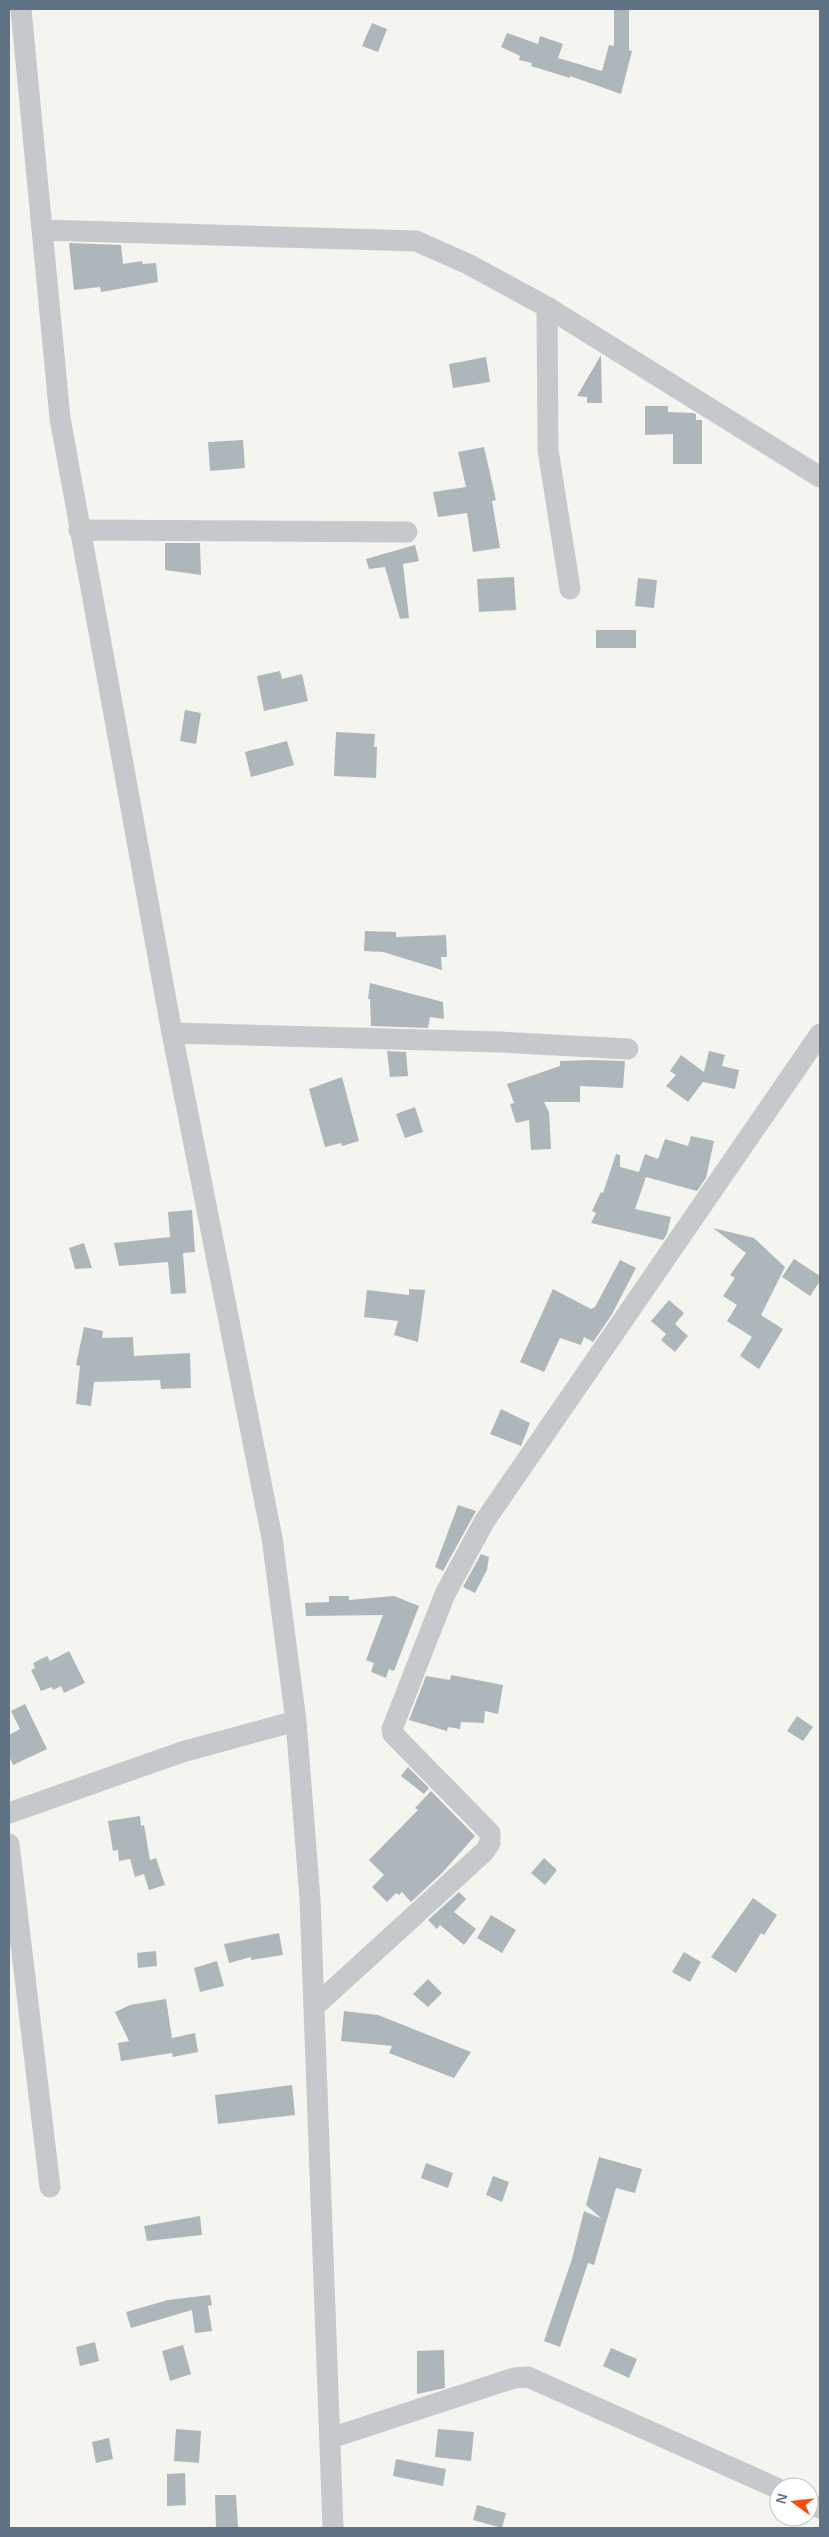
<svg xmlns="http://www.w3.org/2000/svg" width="829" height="2537" font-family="Arial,sans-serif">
	<rect width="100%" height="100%" fill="#f4f5ef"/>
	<path fill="#adb6bb" d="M614 9H629V50L632 51 621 94 570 76V78L531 66 532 63 519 60 520 56 501 47 507 33 538 44 540 36 563 44 558 58 602 71 609 45 614 46Z
		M372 23 387 29 378 52 362 46Z
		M69 243 121 245 123 264 142 261 143 264 156 263 158 282 101 292 100 287 74 290Z
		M601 355 602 403H587V397L577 396Z
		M486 357 490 382 453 388 449 364Z
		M645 406H668V412L693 413 696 414V420H702V464H673V434L645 435Z
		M243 440 245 468 210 471 208 442Z
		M484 447 496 500 492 501 500 548 473 552 467 513 438 517 433 492 466 487 458 452Z
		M165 543H200L201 575 165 570Z
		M415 545 419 561 403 564 409 618 400 619 385 567 369 569 366 559Z
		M514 577 516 610 479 612 477 579Z
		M638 578 657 580 654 608 635 606Z
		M596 630H636V648H596Z
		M280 671 282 679 302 674 308 701 264 711 257 676Z
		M185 710 201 713 196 744 180 741Z
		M336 732 375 734 374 747H377L376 778 334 776Z
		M287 741 294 765 251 777 245 752Z
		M365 931 396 932V937L446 935 447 957H441L442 970 383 952 364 951Z
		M370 983 443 1002 444 1019 430 1017 428 1028 371 1026 370 999H368Z
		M387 1051 406 1052 408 1076 390 1077Z
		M709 1051 725 1055 722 1066 739 1070 735 1089 703 1082 688 1102 666 1086 676 1075 670 1071 681 1055 704 1072Z
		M591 1060 625 1061 623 1088 580 1086V1102H544L549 1112 551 1149 531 1150 529 1120 516 1123 510 1104 514 1103 507 1084 560 1066V1061Z
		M342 1077 359 1141 342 1146 341 1143 325 1147 309 1089Z
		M415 1107 423 1132 405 1138 396 1114Z
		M691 1136 714 1141 706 1178 697 1191 646 1177 635 1209 671 1217 667 1234 663 1240 591 1223 596 1213 592 1211 601 1192 603 1193 616 1154 620 1155V1167L639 1172 645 1154 658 1159 665 1139 688 1146Z
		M192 1210 195 1252 183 1253 186 1293 171 1294 168 1262 119 1266 114 1243 170 1237 168 1212Z
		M713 1228 754 1238 785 1267 761 1315 783 1329 759 1369 740 1356 752 1337 727 1321 737 1305 723 1296 735 1278 730 1275 746 1253Z
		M84 1243 92 1268 75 1269 69 1248Z
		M794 1259 820 1276V1281L810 1296 782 1277Z
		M620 1260 636 1268 611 1316 593 1342 584 1337 581 1345 560 1338 544 1372 520 1362 553 1289 591 1309 595 1307Z
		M409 1289 425 1290 418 1342 394 1335 398 1321 364 1317 367 1290 409 1295Z
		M669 1300 684 1313 675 1324 688 1336 675 1352 661 1340 666 1334 651 1321Z
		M84 1327 103 1331 102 1338 133 1337 134 1356 190 1353 191 1388 161 1389 160 1380 94 1382 91 1406 76 1404 80 1366 76 1365Z
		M501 1409 530 1423 521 1446 490 1434Z
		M458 1505 476 1511 443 1571 435 1567Z
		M481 1554 489 1557 487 1570 475 1593 463 1587Z
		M329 1596H349V1600L394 1596 419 1606 394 1671 389 1669 386 1678 371 1672 374 1663 366 1660 383 1615 306 1616 305 1603 329 1602Z
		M69 1651 85 1683 64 1693 61 1686 53 1690 52 1687 41 1691 31 1670 35 1668 33 1663 47 1656 50 1661Z
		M451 1675 503 1685 498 1714 485 1711 484 1723 461 1722 460 1729 448 1727 447 1731 409 1720 426 1676 450 1680Z
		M25 1704 47 1749 13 1765 9 1756V1735L20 1729 11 1711Z
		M797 1716 813 1727 803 1741 787 1731Z
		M408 1767 429 1788 424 1794 401 1776Z
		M431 1791 475 1836 441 1874 411 1902 402 1892 399 1895 396 1893 387 1902 372 1887 384 1875 369 1860 418 1810 415 1808Z
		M140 1816 141 1826 144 1825 150 1860 156 1858 165 1885 149 1890 144 1874 135 1877 130 1859 119 1861 118 1850 113 1851 108 1821Z
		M544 1858 557 1870 545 1885 531 1873Z
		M459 1892 466 1899 454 1912 476 1929 464 1945 440 1925 437 1929 428 1920Z
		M753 1898 777 1915 764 1935 761 1933 736 1973 711 1957Z
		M491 1915 516 1930 502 1953 477 1938Z
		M279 1933 283 1955 251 1960V1957L229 1963 224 1944Z
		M156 1951 157 1966 138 1968 137 1953Z
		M684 1952 701 1962 690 1982 672 1972Z
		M217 1961 224 1986 200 1992 194 1968Z
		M428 1979 442 1993 428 2007 413 1994Z
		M166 1999 172 2038 195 2033 198 2052 173 2057 172 2053 121 2061 118 2043 129 2041 115 2012 130 2005Z
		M344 2011 378 2015 471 2052 454 2078 389 2053 392 2046 341 2041Z
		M292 2085 295 2115 218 2124 215 2095Z
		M599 2157 642 2169 635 2193 616 2188 594 2265 588 2263 560 2347 544 2341 572 2259 584 2211 602 2219 586 2205Z
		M426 2163 453 2173 448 2188 421 2178Z
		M493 2176 509 2182 502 2202 486 2195Z
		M200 2216 202 2235 147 2241 144 2226Z
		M210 2295 212 2305 208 2306 212 2331 195 2333 192 2310 131 2328 126 2312 168 2300Z
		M95 2342 99 2361 80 2366 76 2347Z
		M183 2345 191 2374 170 2381 162 2351Z
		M611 2348 637 2359 629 2378 603 2366Z
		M444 2350 445 2388 417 2394V2351Z
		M176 2429 201 2431 199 2463 174 2461Z
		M438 2429 474 2432 471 2461 435 2457Z
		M109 2438 113 2459 96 2463 92 2442Z
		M396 2459 446 2469 443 2486 393 2476Z
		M185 2473 186 2505 167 2506V2474Z
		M215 2495H236L238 2527 216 2528Z
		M477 2505 506 2513 502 2528 473 2520Z"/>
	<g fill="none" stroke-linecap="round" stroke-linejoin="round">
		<path stroke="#c6c9cc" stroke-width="21" d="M21 9 60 418 172 1033 272 1538 296 1721 310 1899 333 2528
			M42 230 416 241 468 264 547 307 820 477
			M547 307 548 450 570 589
			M79 530 407 532
			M172 1033 500 1042 628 1049
			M9 1813 182 1752 296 1721
			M9 1844 50 2187
			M314 2007 484 1852 490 1843V1833L393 1734 392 1729 445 1594 484 1522 820 1034
			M331 2438 514 2378 528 2377 779 2489
			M809 2503 820 2508"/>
	</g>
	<rect width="829" height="2537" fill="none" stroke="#607384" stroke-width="20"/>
	<g transform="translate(794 2502) rotate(285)"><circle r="24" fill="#ffffff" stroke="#bfc7ce"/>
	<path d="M0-4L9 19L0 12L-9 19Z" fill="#f54c0f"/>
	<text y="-8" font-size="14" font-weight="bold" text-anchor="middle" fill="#607384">N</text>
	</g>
</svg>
